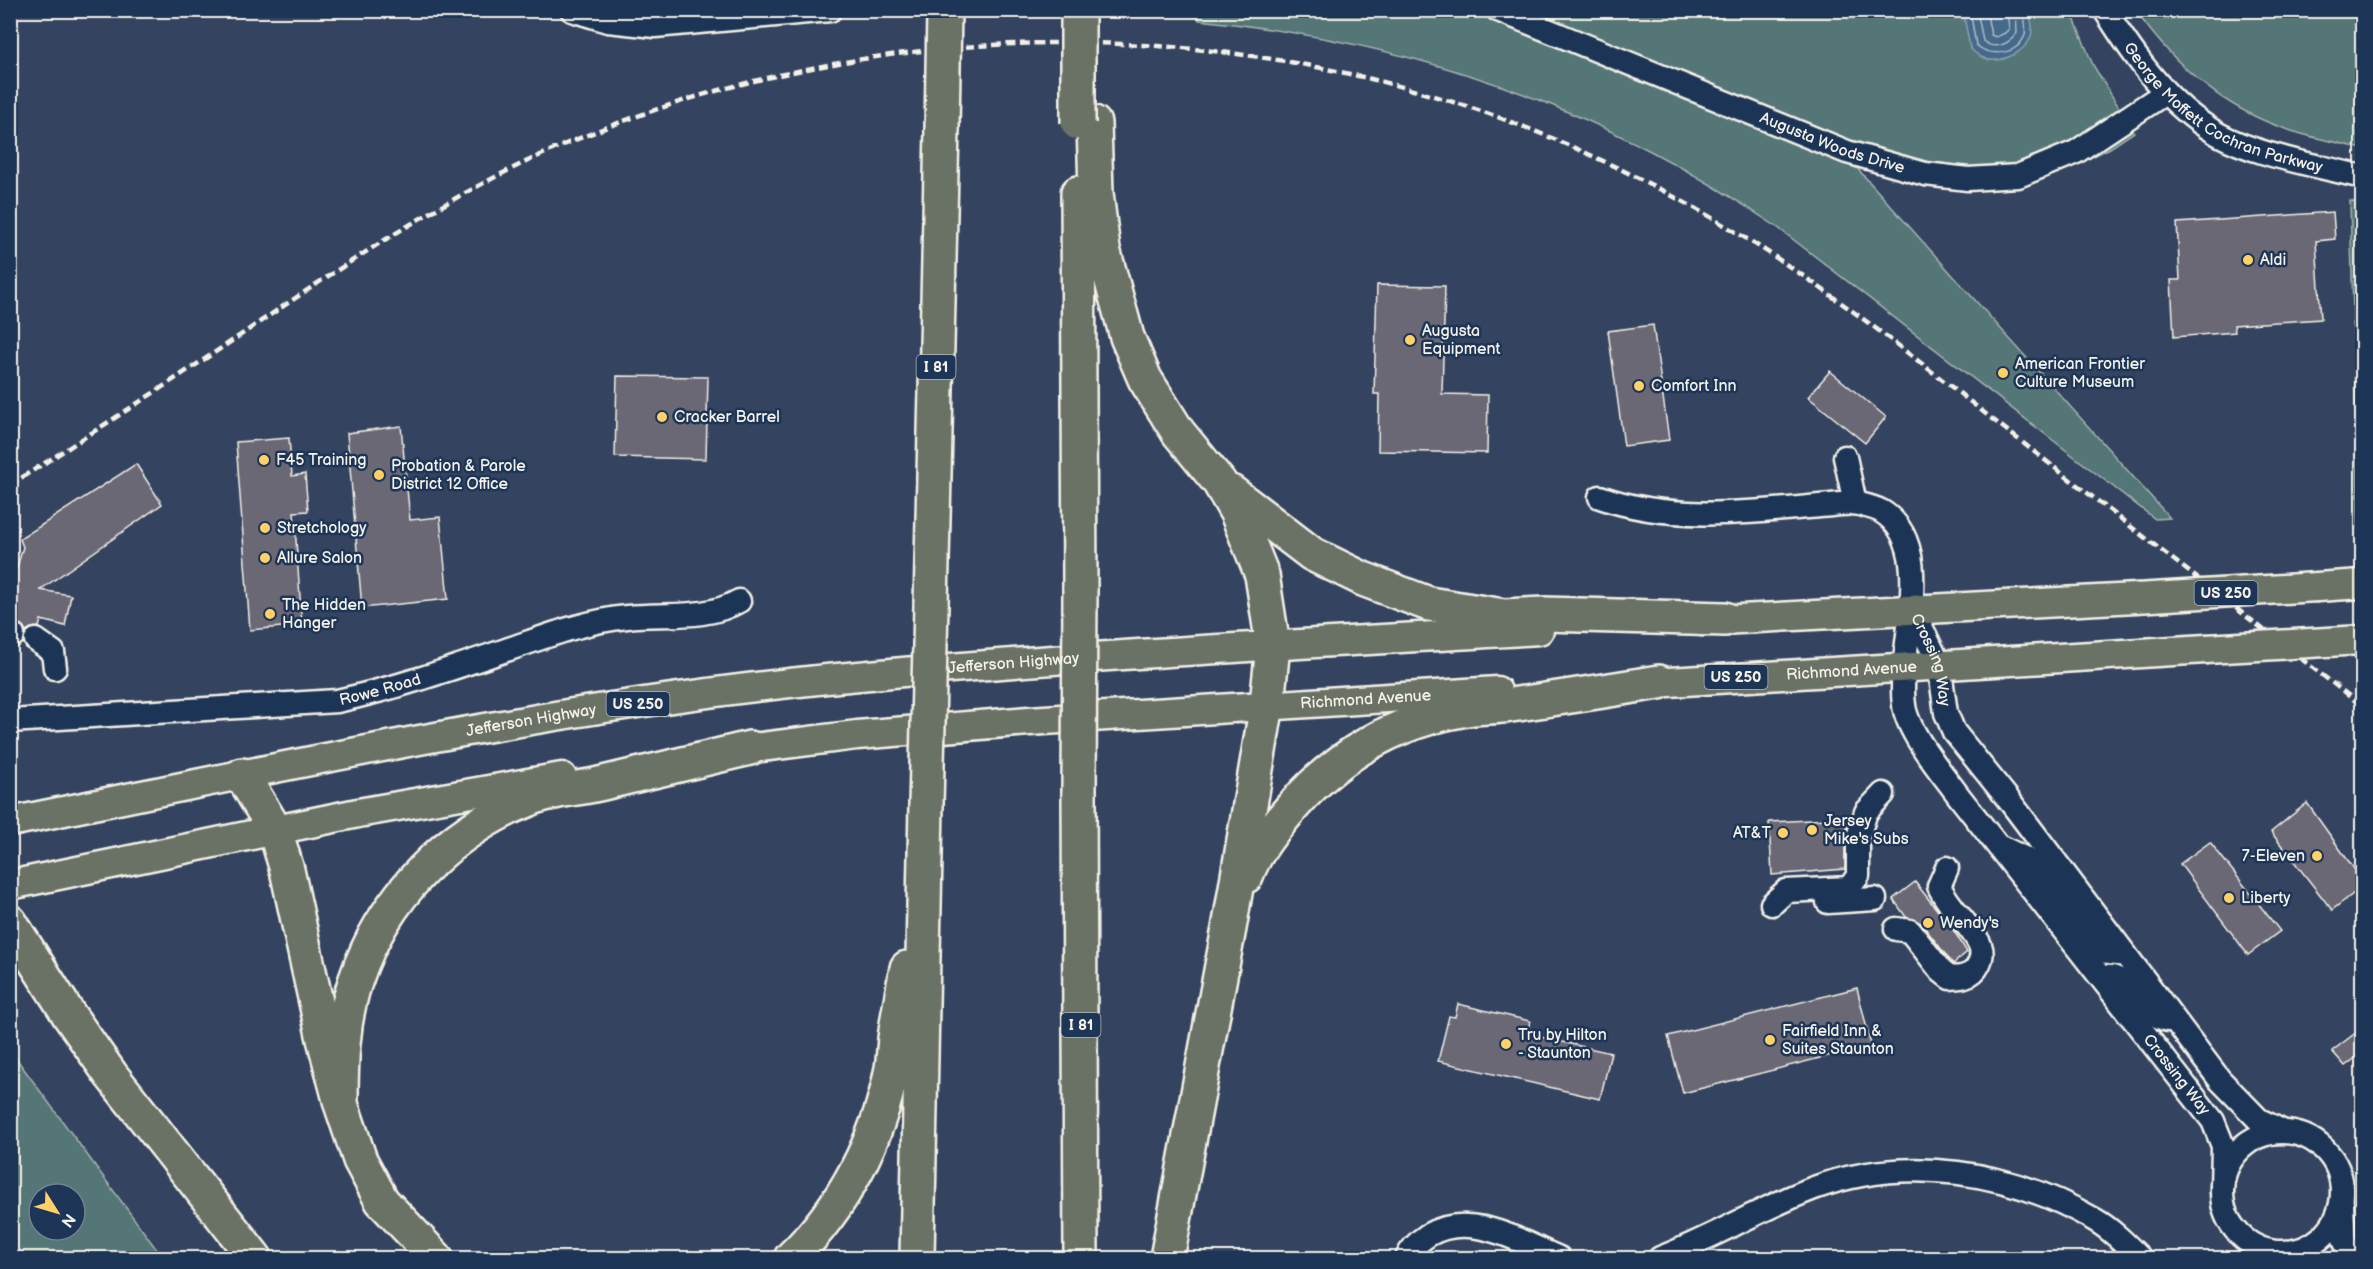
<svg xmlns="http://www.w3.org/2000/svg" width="2373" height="1269" font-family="'Balsamiq Sans',sans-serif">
	<rect width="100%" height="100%" fill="#344460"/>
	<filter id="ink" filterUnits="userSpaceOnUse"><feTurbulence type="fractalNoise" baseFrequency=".0167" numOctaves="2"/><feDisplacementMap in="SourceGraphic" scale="12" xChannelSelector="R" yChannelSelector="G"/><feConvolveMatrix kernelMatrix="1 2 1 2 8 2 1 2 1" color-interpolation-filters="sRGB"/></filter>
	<g filter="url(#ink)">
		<path fill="#547676" stroke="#a4b4af" stroke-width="1.5" fill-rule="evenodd" d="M1199 10 2071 11 2093 65 2134 132 2110 148 2065 170 2041 178 1963 189 1927 186 1856 167 2170 518 2155 519 1777 227C1598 105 1414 42 1199 20Z
			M2136 11H2362V149C2337 142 2311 138 2286 129 2223 108 2174 65 2136 11Z
			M2350 201 2362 204V541L2359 542Z
			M10 1050 163 1258H11ZM39 1194H75V1230H39Z"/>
		<path fill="#44698b" stroke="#8a9fb0" stroke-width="1.5" d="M1963 11H2029C2031 19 2034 30 2030 39 2022 54 1997 66 1981 57 1977 55 1973 51 1970 48Z"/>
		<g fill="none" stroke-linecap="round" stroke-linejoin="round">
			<path stroke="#aebbc3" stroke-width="1.5" d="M1970 10 1976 45C1990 57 2017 56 2025 35 2027 27 2024 18 2023 10
				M1977 10 1983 41C1995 51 2009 44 2017 33L2016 10
				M1986 10 1991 35 1996 37 2005 33 2009 29 2007 10"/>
		</g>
		<path fill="#6b6875" stroke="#f4f1e8" stroke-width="1.5" d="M2333 212 2335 239 2316 241 2321 319 2234 325 2235 332 2174 337 2171 280H2180L2177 223Z
			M1377 285 1445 286 1442 394 1488 395 1487 453 1378 451 1379 394H1374Z
			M1653 325 1669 440 1624 446 1608 331Z
			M1830 371 1886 417 1865 443 1808 397Z
			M617 376 708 377 706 459 615 457Z
			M401 426 410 520 440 517 448 599 362 608 347 433Z
			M289 438 292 476 305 474 308 511 294 512 302 625 250 630 236 442Z
			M136 464 162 504 40 590 71 595 65 626 41 620 39 627 31 628 26 631 23 626 16 622 18 615 10 613V576L14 577 23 547 20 539Z
			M2307 803 2362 880V887L2332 910 2271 832Z
			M1847 818 1845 837V869L1772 875 1769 822Z
			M2210 842 2280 931 2248 955 2180 864Z
			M1915 882 1954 931 1967 952 1953 964 1921 923 1906 917 1893 899Z
			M1857 988 1871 1045 1683 1093 1668 1036Z
			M1458 1004 1530 1021 1527 1034 1611 1053 1600 1099 1438 1061 1449 1016 1455 1017Z
			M2362 1028V1053L2345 1066 2332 1051Z"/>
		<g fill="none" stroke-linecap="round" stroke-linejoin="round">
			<defs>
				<g id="minor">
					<path d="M572 10 608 21 655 26 830 10"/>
					<path id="s1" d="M1498 10 1847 152 1925 174 1968 179 2018 176 2076 152 2165 93"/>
					<path id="s2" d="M2105 10C2135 58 2168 105 2218 134 2255 155 2320 166 2362 177"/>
					<path d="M1845 457 1855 503"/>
					<path id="s3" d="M1600 497C1681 526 1771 509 1855 503 1863 505 1873 507 1881 511 1940 547 1896 650 1904 705 1907 732 1942 773 1958 795L2213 1121 2223 1146 2222 1190"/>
					<path id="s4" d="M1912 608 1939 664 1946 713 1954 732 2012 804 2220 1080 2259 1120 2284 1132"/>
					<path d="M10 634 13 635"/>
					<path d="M36 640 53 652 55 668"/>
					<path id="s5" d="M10 721 337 701C397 688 454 668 512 648 550 635 587 621 627 617 664 613 707 620 739 601"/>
					<path d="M2003 848 2026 859 2037 867 2094 945C2105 953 2112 955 2125 954"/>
					<path d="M1828 902 1875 899"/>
					<path d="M1772 904 1786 891 1849 888 1858 876V837L1866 812 1883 794"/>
					<path d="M1896 929 1910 931 1941 971 1950 978C1955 977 1961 978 1965 976 1977 973 1985 957 1980 945 1972 926 1949 909 1939 886L1947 868"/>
					<path d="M2101 977C2105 977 2111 976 2115 978 2137 984 2142 1015 2168 1020"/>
					<circle cx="2282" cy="1192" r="60"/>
					<path d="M2342 1204 2344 1239 2351 1258"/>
					<path d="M1407 1258C1411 1249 1419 1241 1428 1235 1470 1210 1519 1241 1559 1258"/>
					<path d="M1660 1258C1712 1238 1761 1208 1814 1188 1905 1154 2012 1171 2095 1220 2111 1229 2127 1245 2140 1258"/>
				</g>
				<g id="major">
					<path d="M2317 587 2362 584"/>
					<path d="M1702 621 2136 598"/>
					<path id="s6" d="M1636 684 2206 649"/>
					<path id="s7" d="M729 751 857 735 1029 721 1497 691"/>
					<path id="s8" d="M10 822C281 767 552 707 827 679 1064 656 1302 644 1539 630"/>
					<path d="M10 885 358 813 562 777"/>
				</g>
				<path id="highway" d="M1094 123 1096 193 1103 249 1127 337 1145 379 1178 432 1219 482 1237 513 1262 575 1273 646 1267 704 1230 923 1167 1258
					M1078 193 1080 590
					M1231 492 1312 554 1363 579 1429 604 1504 616 1544 614 1725 619
					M931 605 942 129
					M242 775 275 830 287 870 324 1039 341 1104 360 1160 382 1201 436 1258
					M1079 792 1081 1258
					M1246 876C1256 849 1275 827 1294 805 1338 755 1395 722 1461 710 1477 706 1494 708 1511 705 1560 698 1610 690 1659 682
					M10 922 69 1015 111 1075 255 1258
					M341 1104C341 1063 342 1021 355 982 383 897 449 830 532 798 553 790 578 789 599 784 650 772 700 760 750 748
					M791 1258C843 1208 879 1139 892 1068 894 1056 894 1043 896 1031 899 1010 903 989 907 968
					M917 1258 926 805"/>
			</defs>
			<use href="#minor" stroke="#f4f1e8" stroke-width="27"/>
			<use href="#major" stroke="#f4f1e8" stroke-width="33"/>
			<use href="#highway" stroke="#f4f1e8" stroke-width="38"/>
			<use href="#minor" stroke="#1d3557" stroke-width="22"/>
			<use href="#major" stroke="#6b7165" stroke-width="28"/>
			<use href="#highway" stroke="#6b7165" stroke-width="33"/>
			<path stroke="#f4f1e8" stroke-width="4.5" stroke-dasharray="9 4.5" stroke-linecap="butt" d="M10 485C89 435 168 384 245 332 341 267 437 202 543 154 817 30 1142 9 1430 95 1537 126 1639 174 1734 231 1833 291 1923 365 2014 436 2130 526 2246 616 2362 706"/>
			<defs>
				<path id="major-bridge" d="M2136 598 2317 587
					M2206 649 2362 640"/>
				<path id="highway-bridge" d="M1078 10V123
					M942 129 944 10
					M1079 792 1080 590
					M926 805 931 605"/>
			</defs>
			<use href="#major-bridge" stroke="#f4f1e8" stroke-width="33" stroke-linecap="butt"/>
			<use href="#highway-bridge" stroke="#f4f1e8" stroke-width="38" stroke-linecap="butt"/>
			<use href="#major-bridge" stroke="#6b7165" stroke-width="28"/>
			<use href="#highway-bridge" stroke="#6b7165" stroke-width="33"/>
		</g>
	</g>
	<g fill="#ffd166" stroke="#1d3557" stroke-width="2">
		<circle cx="2248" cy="260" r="6"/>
		<circle cx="1410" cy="340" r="6"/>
		<circle cx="2003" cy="373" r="6"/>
		<circle cx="1639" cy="386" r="6"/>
		<circle cx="662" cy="417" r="6"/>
		<circle cx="264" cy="460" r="6"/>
		<circle cx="379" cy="475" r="6"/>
		<circle cx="265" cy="528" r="6"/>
		<circle cx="265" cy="558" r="6"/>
		<circle cx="270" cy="614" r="6"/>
		<circle cx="1812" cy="830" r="6"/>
		<circle cx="1783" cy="833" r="6"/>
		<circle cx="2317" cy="856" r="6"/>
		<circle cx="2229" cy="898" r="6"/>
		<circle cx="1928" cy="923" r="6"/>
		<circle cx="1770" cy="1040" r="6"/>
		<circle cx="1506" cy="1044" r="6"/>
	</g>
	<g text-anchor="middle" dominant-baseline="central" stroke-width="5" stroke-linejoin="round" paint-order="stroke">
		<g fill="#1d3557" stroke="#b4b9bc" stroke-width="1.5">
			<rect x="916.5" y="355" width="39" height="24" rx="4.5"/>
			<rect x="2194.5" y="581" width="63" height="24" rx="4.5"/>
			<rect x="1704.5" y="665" width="63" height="24" rx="4.5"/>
			<rect x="606.5" y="692" width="63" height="24" rx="4.5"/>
			<rect x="1061.5" y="1013" width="39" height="24" rx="4.5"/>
		</g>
		<g font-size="15" font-weight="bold" fill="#f4f1e8">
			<text x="936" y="367">I 81</text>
			<text x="2226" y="593">US 250</text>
			<text x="1736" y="677">US 250</text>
			<text x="638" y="704">US 250</text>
			<text x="1081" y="1025">I 81</text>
		</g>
		<g font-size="16" fill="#f4f1e8" stroke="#1d3557">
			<text stroke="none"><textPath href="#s2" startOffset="160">George Moffett Cochran Parkway</textPath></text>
			<text stroke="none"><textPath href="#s1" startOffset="360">Augusta Woods Drive</textPath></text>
			<text stroke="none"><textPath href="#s4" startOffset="56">Crossing Way</textPath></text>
			<text stroke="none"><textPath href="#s8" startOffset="1017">Jefferson Highway</textPath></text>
			<text stroke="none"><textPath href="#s6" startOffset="216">Richmond Avenue</textPath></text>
			<text stroke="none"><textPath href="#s5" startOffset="372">Rowe Road</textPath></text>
			<text stroke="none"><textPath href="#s7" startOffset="639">Richmond Avenue</textPath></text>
			<text stroke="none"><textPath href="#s8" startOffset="531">Jefferson Highway</textPath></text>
			<text stroke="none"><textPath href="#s3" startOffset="950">Crossing Way</textPath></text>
		</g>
		<g font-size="16" fill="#f4f1e8" stroke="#1d3557" text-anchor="start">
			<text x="2260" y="260">Aldi</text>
			<text x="1422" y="331">Augusta<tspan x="1422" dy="18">Equipment</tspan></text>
			<text x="2015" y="364">American Frontier<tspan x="2015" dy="18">Culture Museum</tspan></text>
			<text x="1651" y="386">Comfort Inn</text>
			<text x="674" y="417">Cracker Barrel</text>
			<text x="276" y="460">F45 Training</text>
			<text x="391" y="466">Probation &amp; Parole<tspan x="391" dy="18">District 12 Office</tspan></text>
			<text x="277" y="528">Stretchology</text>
			<text x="277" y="558">Allure Salon</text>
			<text x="282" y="605">The Hidden<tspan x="282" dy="18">Hanger</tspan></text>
			<text x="1824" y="821">Jersey<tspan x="1824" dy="18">Mike's Subs</tspan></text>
			<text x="1771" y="833" text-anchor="end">AT&amp;T</text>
			<text x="2305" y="856" text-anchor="end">7-Eleven</text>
			<text x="2241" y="898">Liberty</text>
			<text x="1940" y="923">Wendy's</text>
			<text x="1782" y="1031">Fairfield Inn &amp;<tspan x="1782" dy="18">Suites Staunton</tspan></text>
			<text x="1518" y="1035">Tru by Hilton<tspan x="1518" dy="18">- Staunton</tspan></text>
		</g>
	</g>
	<rect width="2373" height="1269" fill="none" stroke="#1d3557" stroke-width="36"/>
	<rect x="18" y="18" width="2337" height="1233" fill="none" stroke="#f4f1e8" stroke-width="2" filter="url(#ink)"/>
	<g transform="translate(57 1212) rotate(127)"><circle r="28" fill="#1d3557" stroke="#738091" stroke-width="1.5"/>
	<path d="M0-4.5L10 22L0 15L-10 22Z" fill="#ffd166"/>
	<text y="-9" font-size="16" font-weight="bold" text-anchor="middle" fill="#f4f1e8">N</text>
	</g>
</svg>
